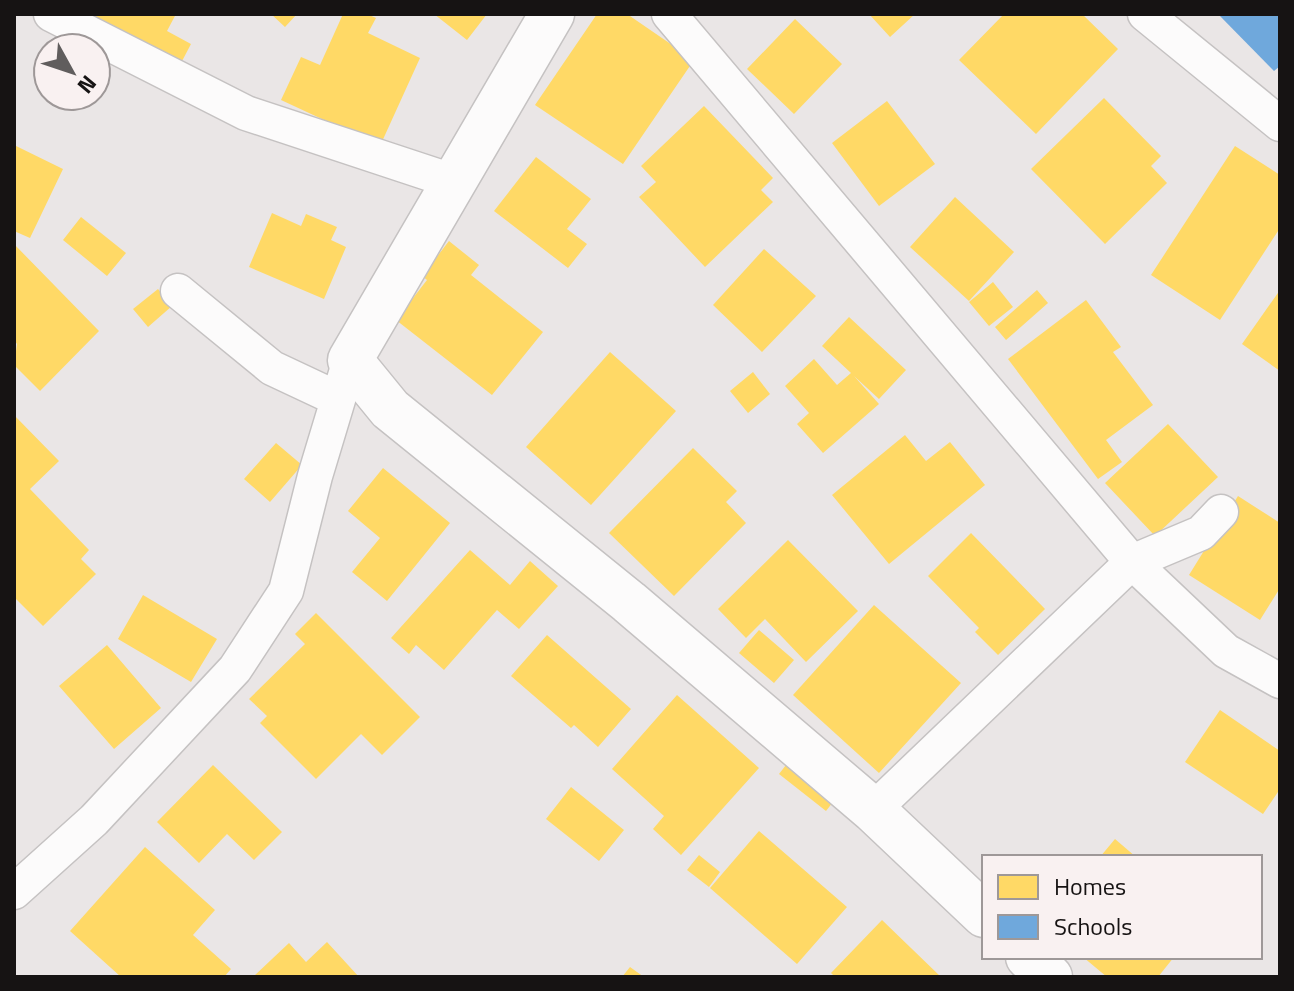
<svg xmlns="http://www.w3.org/2000/svg" width="1294" height="991" font-family="'Titillium Web',sans-serif">
	<rect width="100%" height="100%" fill="#eae6e6"/>
	<path fill="#ffd966" d="M89 14H176L167 31 191 44 181 63Z
		M271 14H297L285 27Z
		M343 14H367L376 18 368 33 420 58 380 146 281 100 301 57 320 65Z
		M434 14H487L467 40Z
		M597 14H627L694 60 623 164 535 105Z
		M869 14H915L890 37Z
		M1004 14H1082L1118 49 1036 134 959 60Z
		M795 19 842 64 794 114 747 69Z
		M1104 98 1161 156 1151 166 1167 183 1105 244 1031 169Z
		M887 101 935 164 879 206 832 143Z
		M704 106 773 178 761 190 773 202 705 267 639 197 656 182 641 166Z
		M14 145 63 169 30 238 14 231Z
		M1235 146 1280 175V228L1220 320 1151 275Z
		M536 157 591 199 567 229 587 244 568 268 494 211Z
		M955 197 1014 252 969 301 910 247Z
		M272 213 301 226 306 214 337 227 331 240 346 247 324 299 249 267Z
		M81 217 126 253 107 276 63 240Z
		M449 241 479 265 471 275 543 332 492 395 396 320 427 280 422 276Z
		M14 244 99 331 40 391 14 365 17 344 14 340Z
		M764 249 816 296 762 352 713 305Z
		M993 282 1013 307 989 326 969 302Z
		M158 289 172 306 148 327 133 309Z
		M1037 290 1048 303 1006 340 995 327Z
		M1280 290V371L1242 344Z
		M1086 300 1121 347 1113 352 1153 405 1106 440 1122 462 1098 479 1008 359Z
		M849 317 906 370 879 399 854 376 879 404 823 453 797 424 809 413 785 386 814 359 837 385 851 373 822 346Z
		M610 352 676 411 591 505 526 447Z
		M753 372 770 394 748 413 730 391Z
		M14 415 59 461 30 489 89 550 81 559 96 574 43 626 14 597Z
		M1168 424 1218 477 1155 536 1105 483Z
		M905 435 926 461 950 442 985 485 889 564 832 495Z
		M276 443 302 465 270 502 244 479Z
		M693 448 737 491 726 502 746 523 674 596 609 533Z
		M383 468 450 523 387 601 352 572 380 538 348 511Z
		M1238 496 1280 523V588L1260 620 1189 575Z
		M971 533 1045 609 998 655 975 632 979 628 928 576Z
		M788 540 858 611 806 662 765 619 746 638 718 609Z
		M470 550 510 585 530 561 558 586 519 629 497 610 444 670 416 645 409 654 391 638Z
		M143 595 217 639 191 682 118 639Z
		M874 605 961 683 879 773 793 695Z
		M316 613 420 717 382 755 361 734 316 779 260 723 267 716 249 699 305 644 295 634Z
		M759 630 794 660 774 683 739 653Z
		M547 635 631 709 598 747 574 725 571 728 511 676Z
		M107 645 161 708 114 749 59 686Z
		M677 695 759 768 681 855 653 829 664 816 612 769Z
		M1220 710 1280 751V789L1263 814 1185 762Z
		M793 756 840 793 826 811 779 774Z
		M213 765 282 832 254 860 227 834 199 863 157 822Z
		M571 787 624 830 599 861 546 819Z
		M759 831 847 907 797 964 710 888Z
		M1115 839 1136 857H1100Z
		M145 847 215 910 193 935 231 969 224 977H121L70 931Z
		M699 855 720 872 709 887 687 870Z
		M882 920 941 977H835L831 973Z
		M327 942 359 977H253L289 943 306 962Z
		M1083 957H1174L1158 977H1107Z
		M630 967 644 977H622Z"/>
	<path fill="#6fa8dc" d="M1218 14H1280V66L1274 71Z"/>
	<g fill="none" stroke-linecap="round" stroke-linejoin="round">
		<defs>
			<path id="street" d="M51 14 246 113 455 182
				M669 14 1132 562 1226 651 1280 681
				M1145 14 1280 124
				M178 291 272 368 338 399
				M873 810 1132 562 1201 533 1221 512
				M14 892 94 820 235 669 286 591 315 476 350 360"/>
			<path id="secondary" d="M552 14 350 360 390 409 629 602 873 810 984 915
				M1028 957 1050 977"/>
		</defs>
		<use href="#street" stroke="#c5c2c2" stroke-width="37"/>
		<use href="#secondary" stroke="#c5c2c2" stroke-width="47"/>
		<use href="#street" stroke="#fcfbfb" stroke-width="34"/>
		<use href="#secondary" stroke="#fcfbfb" stroke-width="44"/>
	</g>
	<rect width="1294" height="991" fill="none" stroke="#161313" stroke-width="32"/>
	<rect x="982" y="855" width="280" height="104" fill="#f9f1f1" stroke="#9e9898" stroke-width="2"/>
	<rect x="998" y="875" width="40" height="24" fill="#ffd966" stroke="#9e9898" stroke-width="2"/>
	<text x="1054" y="895" font-size="24" fill="#161313">Homes</text>
	<rect x="998" y="915" width="40" height="24" fill="#6fa8dc" stroke="#9e9898" stroke-width="2"/>
	<text x="1054" y="935" font-size="24" fill="#161313">Schools</text>
	<g transform="translate(72 72) rotate(130)"><circle r="38" fill="#f9f1f1" stroke="#9e9898" stroke-width="2"/>
	<path d="M0-6L14 30L0 20L-14 30Z" fill="#605d5d"/>
	<text y="-12" font-size="22" font-weight="bold" text-anchor="middle" fill="#161313">N</text>
	</g>
</svg>
